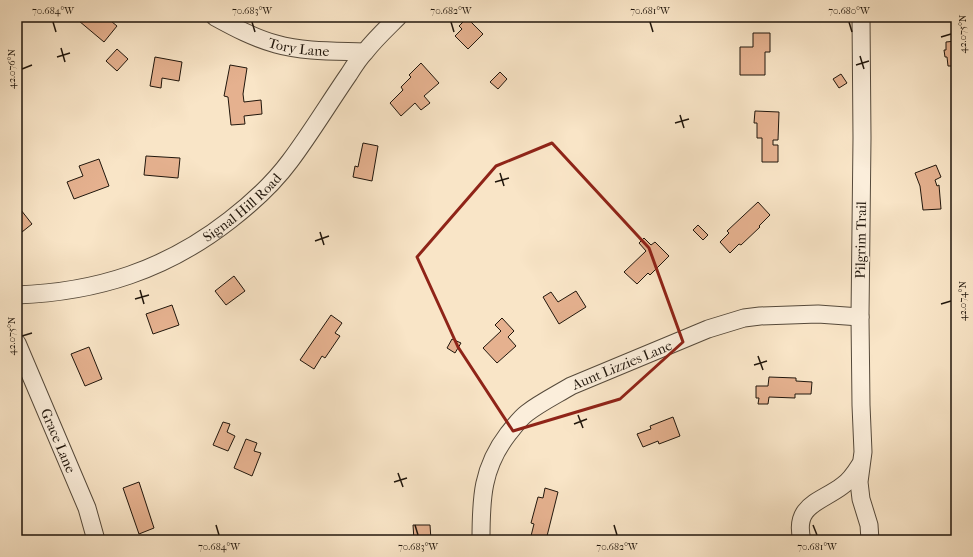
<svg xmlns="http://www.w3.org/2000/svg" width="973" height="557" font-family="'IM FELL French Canon',serif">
	<rect width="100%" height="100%" fill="#f9e5c7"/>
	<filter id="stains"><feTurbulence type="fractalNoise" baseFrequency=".005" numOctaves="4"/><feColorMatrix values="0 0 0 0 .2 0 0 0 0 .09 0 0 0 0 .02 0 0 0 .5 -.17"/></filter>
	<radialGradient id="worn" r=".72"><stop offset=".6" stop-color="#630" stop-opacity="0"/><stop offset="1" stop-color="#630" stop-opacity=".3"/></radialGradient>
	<path fill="#e5b18f" stroke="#20160c" d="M82 17H106L117 26 104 42 79 21Z
		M467 18 483 34 468 49 455 36 462 29 459 26Z
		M753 33H770V52H765V75H740V47H753Z
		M956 41V84L954 66H948L947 57H945L944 50H946V42Z
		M117 49 128 59 117 71 106 61Z
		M155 57 182 62 179 81 162 78 161 88 150 86Z
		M421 63 439 83 424 96 430 103 421 110 415 103 401 116 390 103 403 90 401 87 411 77 409 75Z
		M230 65 247 68 243 94 244 102 261 100 262 114 244 116 245 124 231 125 228 97 224 96Z
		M500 72 507 79 498 89 490 82Z
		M841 74 847 83 839 88 833 79Z
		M755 111 779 112 778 140H773V145H778V162H762V138H757V123H754Z
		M363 143 378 146 372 181 353 177 355 166 358 167Z
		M146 156 180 158 178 178 144 175Z
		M99 159 109 186 74 199 67 182 83 176 79 166Z
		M936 165 941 177 935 180 937 186 939 185 941 209 923 210 920 186 915 173Z
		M758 202 770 215 759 226 760 227 741 245 739 244 730 253 720 242 729 233 727 231Z
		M17 205 32 224 17 236Z
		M698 225 708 235 703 240 693 230Z
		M644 238 651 245 655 242 669 256 650 275 648 273 637 284 624 272 646 251 639 243Z
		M234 276 245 291 226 305 215 291Z
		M576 291 586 307 559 324 543 297 551 292 558 302Z
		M172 305 179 325 153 334 146 314Z
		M331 315 342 323 335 333 340 336 325 358 322 356 314 369 300 360Z
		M502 318 514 331 508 337 516 346 497 363 483 348 501 331 495 325Z
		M452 339 461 343 455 353 447 348Z
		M89 347 102 379 85 386 71 354Z
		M769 377 796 378V381L812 382 811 394H795V398L769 397 768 404H758L759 398H756V386H768Z
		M673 417 680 436 659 444 658 441 643 447 637 434 651 429 650 426Z
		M223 422 230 424 227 432 235 436 228 451 213 445Z
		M246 439 257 443 254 451 261 453 252 476 234 468Z
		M139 482 154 528 139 534 123 488Z
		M545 488 558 492 546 540H530L534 524 531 523 538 497 543 498Z
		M413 525H430L431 540H414Z"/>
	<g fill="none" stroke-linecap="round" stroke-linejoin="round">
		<defs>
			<g id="street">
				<path id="s1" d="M215 17C235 28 254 38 276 44 304 52 335 51 364 52"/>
				<path d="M861 17 862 138 860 317 861 405 863 452 859 482 861 499 869 525 870 540"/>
				<path id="s2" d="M17 295C97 292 166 270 230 220 252 203 273 184 290 161 311 133 329 103 349 74 354 66 359 58 365 52 375 39 387 28 398 17"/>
				<path id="s3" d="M17 343 87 508 96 540"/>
				<path id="s4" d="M481 540C481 498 482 468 508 434 514 427 519 419 527 413 540 403 556 395 571 386L708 329 744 318 760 316 818 314 860 317"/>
				<path d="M802 540C793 505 821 502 842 486 850 481 855 473 860 465"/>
			</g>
		</defs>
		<use href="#street" stroke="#564a3b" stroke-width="19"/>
		<use href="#street" stroke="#fbeedb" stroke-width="17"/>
	</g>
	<path fill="none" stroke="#8f2418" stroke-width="3" stroke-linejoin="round" d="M552 143 649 248 683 342 620 399 513 431 458 347 417 257 496 166Z"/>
	<path fill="none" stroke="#20160c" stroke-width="1.5" d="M53 22 56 32M252 22 255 32M451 22 454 32M650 22 653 32M849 22 852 32M941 37 951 34M61 48 65 62M860 56 864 69M57 57 70 53M856 65 869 61M22 69 32 65M680 115 684 128M675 123 689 119M500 173 504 186M495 182 509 178M320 232 324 245M315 241 329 236M140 290 144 304M135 299 149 295M941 304 951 301M22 336 32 333M758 356 763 370M754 365 767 361M578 415 583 428M574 424 587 419M398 473 403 487M394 482 407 478M216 525 219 535M415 525 418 535M614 525 617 535M813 525 817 535"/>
	<g text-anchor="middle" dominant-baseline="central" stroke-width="3.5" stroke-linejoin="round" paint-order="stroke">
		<g font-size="14" fill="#20160c" stroke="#fbeedb">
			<text stroke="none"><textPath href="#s1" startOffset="90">Tory Lane</textPath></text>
			<text stroke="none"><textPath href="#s2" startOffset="247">Signal Hill Road</textPath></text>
			<text transform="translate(861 240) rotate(-89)">Pilgrim Trail</text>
			<text stroke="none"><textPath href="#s4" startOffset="247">Aunt Lizzies Lane</textPath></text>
			<text stroke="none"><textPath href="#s3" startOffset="106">Grace Lane</textPath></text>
		</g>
	</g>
	<rect width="973" height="557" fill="none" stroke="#f9e5c7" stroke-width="44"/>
	<rect x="22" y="22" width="929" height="513" fill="none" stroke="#20160c" stroke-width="1.5"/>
	<g font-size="10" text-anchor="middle" fill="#20160c">
		<text x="53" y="14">70.684°W</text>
		<text x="252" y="14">70.683°W</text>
		<text x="451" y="14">70.682°W</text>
		<text x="650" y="14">70.681°W</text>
		<text x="849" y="14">70.680°W</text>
		<text transform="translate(962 34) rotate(-90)" y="4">42.075°N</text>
		<text transform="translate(11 69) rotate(-90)" y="4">42.076°N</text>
		<text transform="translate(962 301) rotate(-90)" y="4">42.074°N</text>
		<text transform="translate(11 336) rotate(-90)" y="4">42.075°N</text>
		<text x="219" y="550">70.684°W</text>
		<text x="418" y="550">70.683°W</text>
		<text x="617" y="550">70.682°W</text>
		<text x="817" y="550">70.681°W</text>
	</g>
	<rect width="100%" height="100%" filter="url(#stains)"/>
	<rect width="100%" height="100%" fill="url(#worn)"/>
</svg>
